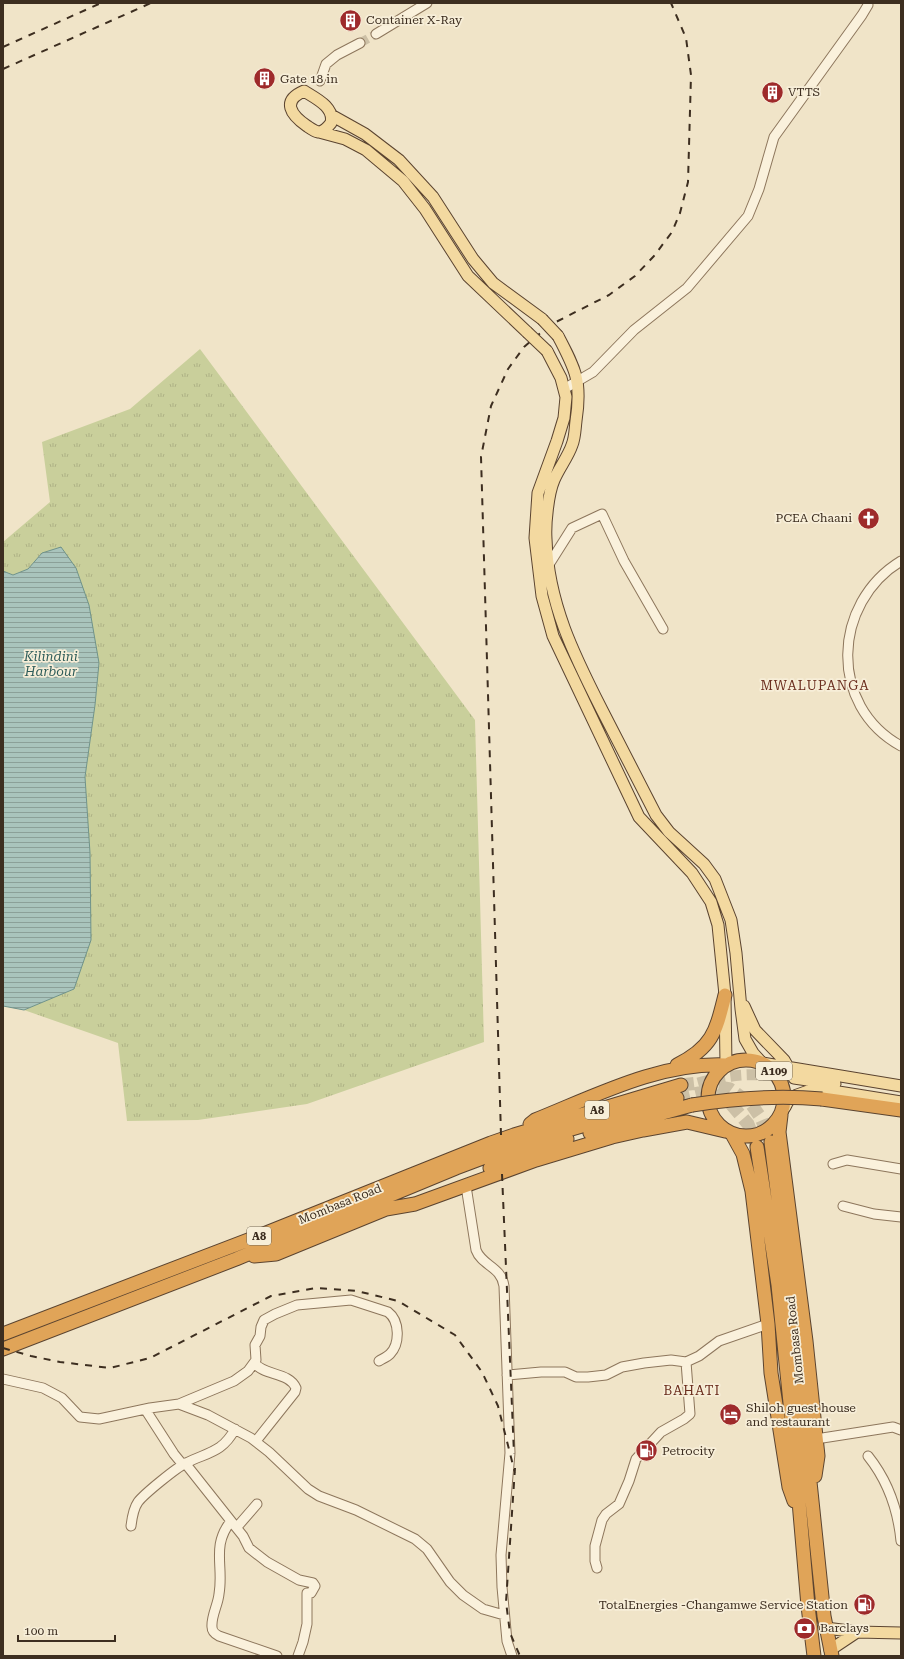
<svg xmlns="http://www.w3.org/2000/svg" width="904" height="1659" font-family="'Roboto Serif',serif">
	<defs>
		<pattern id="grass-tufts" width="24" height="20" patternUnits="userSpaceOnUse"><rect width="24" height="20" fill="#c9cf9b"/><path d="M3 7l-1-3M5 7V3M7 7l1-3M15 17l-1-3M17 17v-4M19 17l1-3" fill="none" stroke="#aeb285"/></pattern>
		<pattern id="water-rules" width="6" height="5" patternUnits="userSpaceOnUse"><rect width="6" height="5" fill="#a9c4bc"/><path d="M0 2.5h6" fill="none" stroke="#8ba098"/></pattern>
	</defs>
	<rect width="100%" height="100%" fill="#f0e4c8"/>
	<path fill="url(#grass-tufts)" d="M200 349 475 720 484 1042 307 1104 198 1120 127 1121 118 1043 24 1010 74 989 90 853 85 777 95 705 99 663 42 553 28 569 13 575 3 571V542L50 502 42 442 130 409Z"/>
	<path fill="url(#water-rules)" stroke="#6f938a" d="M61 547 76 568 89 605 99 663 95 705 85 777 90 853 91 940 74 989 24 1010 3 1006V571L13 575 28 569 42 553Z"/>
	<g fill="none" stroke-linecap="round" stroke-linejoin="round">
		<path stroke="#ccc0a6" stroke-width="9" stroke-dasharray="9 4.5" stroke-linecap="butt" d="M360 43 376 34"/>
		<path stroke="#ccc0a6" stroke-width="11" stroke-dasharray="11 5.5" stroke-linecap="butt" d="M698 1083C735 1073 756 1073 794 1078"/>
		<path stroke="#ccc0a6" stroke-width="13" stroke-dasharray="13 6" stroke-linecap="butt" d="M681 1085 698 1083 730 1089 752 1105 761 1118 771 1142
			M677 1098 698 1093 717 1096 731 1104 748 1124 757 1147"/>
		<defs>
			<path id="minor" d="M376 34 427 3
				M320 81 326 64 337 55 360 43
				M564 389 593 372 634 330 687 288 748 216 759 189 774 137 862 15 868 5
				M901 561C832 603 828 706 901 746
				M548 566 572 528 602 514 624 561 663 629
				M833 1164 847 1160 901 1169
				M466 1186 476 1250C482 1266 501 1266 504 1286L510 1453 501 1555 502 1587 507 1641 512 1656
				M843 1206 874 1214 901 1217
				M254 1363C265 1376 289 1372 296 1388L295 1392 256 1441
				M507 1375 541 1372H565L576 1377H588L606 1375 622 1367 644 1363 671 1360 686 1362 699 1356 719 1341 768 1324
				M3 1379 43 1388 62 1398 80 1417 99 1419 150 1408 179 1404 234 1381 248 1371 256 1360 255 1345 260 1336 261 1327 264 1320 275 1314 297 1305 351 1300 388 1312C400 1321 400 1344 390 1354 387 1357 382 1359 379 1361
				M179 1404 208 1415 251 1438 269 1452 308 1489 319 1496 356 1510 415 1539 427 1549 450 1582 463 1595 483 1609 504 1615
				M145 1409 174 1454 183 1465
				M816 1439 893 1427 901 1430
				M868 1456C888 1481 898 1510 901 1541
				M185 1463 231 1521C211 1546 224 1566 219 1594 218 1605 211 1616 212 1627 212 1632 215 1634 219 1636L277 1656
				M231 1521 243 1536 249 1548 267 1562 299 1580 313 1583 315 1586 311 1593H307V1624L303 1642 298 1656
				M131 1526C132 1518 133 1509 138 1502 144 1494 176 1468 186 1463 208 1452 222 1453 235 1429
				M237 1527 257 1504
				M597 1568 595 1561V1546L602 1520 606 1514 619 1504 629 1481 636 1459 661 1432 684 1419 690 1414 686 1362"/>
			<path id="major" d="M304 91C315 98 335 107 331 123 328 127 324 132 318 132 314 131 310 128 307 126 291 115 281 101 304 91Z
				M331 115 365 134 399 160 433 197 473 259 493 283 542 319
				M319 132 345 139 366 150 403 181 425 209 468 276 527 332
				M558 336C576 370 582 382 576 421 575 429 575 438 572 445 568 457 559 468 554 480 548 494 545 524 546 539 548 603 574 655 602 710 620 745 638 780 656 815L669 832 704 864 715 879 731 920 736 953 741 1009 745 1039 753 1053 762 1063 901 1086
				M547 351 561 378 566 397 564 418 557 441 538 493 535 538 542 596 553 636 639 817 692 873 711 902 718 925 725 995 726 1065
				M744 1006 755 1030 784 1060 788 1067
				M794 1078 835 1084
				M785 1107 788 1101 797 1095 811 1090H826L901 1102
				M826 1628 857 1632 901 1633
				M830 1650 857 1632"/>
			<path id="highway" d="M708 1098a38 38 0 1 1 76 0a38 38 0 1 1-76 0Z
				M677 1065C713 1047 716 1031 725 995
				M822 1099 901 1110
				M781 1115 779 1132 806 1341 818 1456 815 1476
				M530 1124 535 1120C595 1096 660 1062 726 1065
				M590 1133 692 1105
				M732 1134 743 1154 752 1191 768 1324 771 1373 789 1487 794 1501
				M771 1142 793 1319 824 1616 832 1656
				M757 1147 778 1285 793 1432 808 1606 814 1656
				M490 1168 531 1152 567 1139
				M254 1256 276 1254 386 1209 415 1204 536 1160 612 1137 643 1130 687 1122 725 1131
				M3 1334 261 1235 491 1143 514 1135 681 1085
				M3 1349 236 1259 456 1168 517 1145 677 1098"/>
		</defs>
		<use href="#minor" stroke="#8d765c" stroke-width="11"/>
		<use href="#major" stroke="#5b4430" stroke-width="13"/>
		<use href="#highway" stroke="#5b4430" stroke-width="15"/>
		<use href="#minor" stroke="#faf1dc" stroke-width="9"/>
		<use href="#major" stroke="#f3d9a0" stroke-width="11"/>
		<use href="#highway" stroke="#e0a458" stroke-width="13"/>
		<path stroke="#3d2e20" stroke-width="2" stroke-dasharray="7 7" stroke-linecap="butt" d="M3 47 101 3
			M3 69 151 3
			M501 1135 481 457 491 406 508 369 524 347 550 325 609 295 635 276 654 256 672 232 680 213 688 182 691 75 686 38 671 3
			M502 1174 514 1454
			M3 1348 31 1356 60 1362 110 1368 150 1358 271 1296 316 1288 357 1291 398 1301 455 1335 482 1372 498 1406 515 1473
			M515 1468 506 1602 510 1633 520 1656"/>
		<defs>
			<path id="major-bridge" d="M542 319 558 336
				M527 332 547 351"/>
			<path id="highway-bridge" d="M692 1105C736 1098 778 1095 822 1099"/>
		</defs>
		<use href="#major-bridge" stroke="#5b4430" stroke-width="13" stroke-linecap="butt"/>
		<use href="#highway-bridge" stroke="#5b4430" stroke-width="15" stroke-linecap="butt"/>
		<use href="#major-bridge" stroke="#f3d9a0" stroke-width="11"/>
		<use href="#highway-bridge" stroke="#e0a458" stroke-width="13"/>
	</g>
	<defs>
		<symbol id="building-disc" viewBox="-11 -11 22 22"><circle r="9.5" fill="#9e2a2b" stroke="#f7eed8"/><path d="M-4-6H4V6H1V3H-1V6H-4ZM-2.5-4.3h1.7v1.8h-1.7ZM.8-4.3h1.7v1.8H.8ZM-2.5-1h1.7V.8h-1.7ZM.8-1h1.7V.8H.8Z" fill="#fff"/></symbol>
		<symbol id="church-disc" viewBox="-11 -11 22 22"><circle r="9.5" fill="#9e2a2b" stroke="#f7eed8"/><path d="M-1.2-6h2.4v3.5h3.3v2.4h-3.3V6h-2.4V-.1h-3.3v-2.4h3.3Z" fill="#fff"/></symbol>
		<symbol id="hotel-disc" viewBox="-11 -11 22 22"><circle r="9.5" fill="#9e2a2b" stroke="#f7eed8"/><path d="M-6-4.5h1.5V1H6V5H4.5V3h-9V5H-6ZM-4 0a1.8 1.8 0 1 1 3.6 0ZM.5 0V-2.5h3Q6-2.5 6 0Z" fill="#fff"/></symbol>
		<symbol id="fuel-disc" viewBox="-11 -11 22 22"><circle r="9.5" fill="#9e2a2b" stroke="#f7eed8"/><path d="M-5.5-6h7V0h2V4h1.3V-2.5L3-4.5l.8-.8L6-3V5H2.5V1h-1V6h-7ZM-4.2-4.7v3.2H.2V-4.7Z" fill="#fff"/></symbol>
		<symbol id="bank-disc" viewBox="-11 -11 22 22"><circle r="9.5" fill="#9e2a2b" stroke="#f7eed8"/><path d="M-6-4H6V4H-6ZM0-2.3a2.3 2.3 0 1 0 0 4.6a2.3 2.3 0 1 0 0-4.6Z" fill="#fff"/></symbol>
	</defs>
	<g fill-rule="evenodd">
		<use href="#building-disc" x="338" y="8" width="25" height="25"/>
		<use href="#building-disc" x="252" y="66" width="25" height="25"/>
		<use href="#building-disc" x="760" y="80" width="25" height="25"/>
		<use href="#church-disc" x="856" y="506" width="25" height="25"/>
		<use href="#hotel-disc" x="718" y="1402" width="25" height="25"/>
		<use href="#fuel-disc" x="634" y="1438" width="25" height="25"/>
		<use href="#fuel-disc" x="852" y="1592" width="25" height="25"/>
		<use href="#bank-disc" x="792" y="1616" width="25" height="25"/>
	</g>
	<g text-anchor="middle" dominant-baseline="central" stroke-width="3.5" stroke-linejoin="round" paint-order="stroke">
		<g fill="#f7eed8" stroke="#756857" stroke-width="1">
			<rect x="756" y="1062" width="36" height="18" rx="3"/>
			<rect x="585" y="1101" width="24" height="18" rx="3"/>
			<rect x="247" y="1227" width="24" height="18" rx="3"/>
		</g>
		<g font-size="11" font-weight="bold" fill="#3d2e20">
			<text x="774" y="1071">A109</text>
			<text x="597" y="1110">A8</text>
			<text x="259" y="1236">A8</text>
		</g>
		<g font-size="12" fill="#3d2e20" stroke="#f7eed8" text-anchor="start">
			<text x="366" y="20">Container X-Ray</text>
			<text x="280" y="79">Gate 18 in</text>
			<text x="788" y="92">VTTS</text>
			<text x="852" y="518" text-anchor="end">PCEA Chaani</text>
			<text x="746" y="1408">Shiloh guest house<tspan x="746" dy="14">and restaurant</tspan></text>
			<text x="662" y="1451">Petrocity</text>
			<text x="848" y="1605" text-anchor="end">TotalEnergies -Changamwe Service Station</text>
			<text x="820" y="1628">Barclays</text>
		</g>
		<g font-size="12" fill="#3d2e20" stroke="#f7eed8">
			<text transform="translate(340 1204) rotate(-22)">Mombasa Road</text>
			<text transform="translate(795 1340) rotate(-96)">Mombasa Road</text>
		</g>
		<g font-size="13" font-style="italic" fill="#2f5d5a" stroke="#f7eed8">
			<text x="51" y="656">Kilindini<tspan x="51" dy="15">Harbour</tspan></text>
		</g>
		<g font-size="13" letter-spacing="1" fill="#6b2e1e" stroke="#f7eed8">
			<text x="815" y="685">MWALUPANGA</text>
			<text x="692" y="1390">BAHATI</text>
		</g>
	</g>
	<rect width="904" height="1659" fill="none" stroke="#3d2e20" stroke-width="8"/>
	<path d="M18 1635v6h97v-6" fill="none" stroke="#3d2e20" stroke-width="2"/>
	<text x="24" y="1635" font-size="12" fill="#3d2e20" stroke="#f7eed8" stroke-width="3" paint-order="stroke">100 m</text>
</svg>
